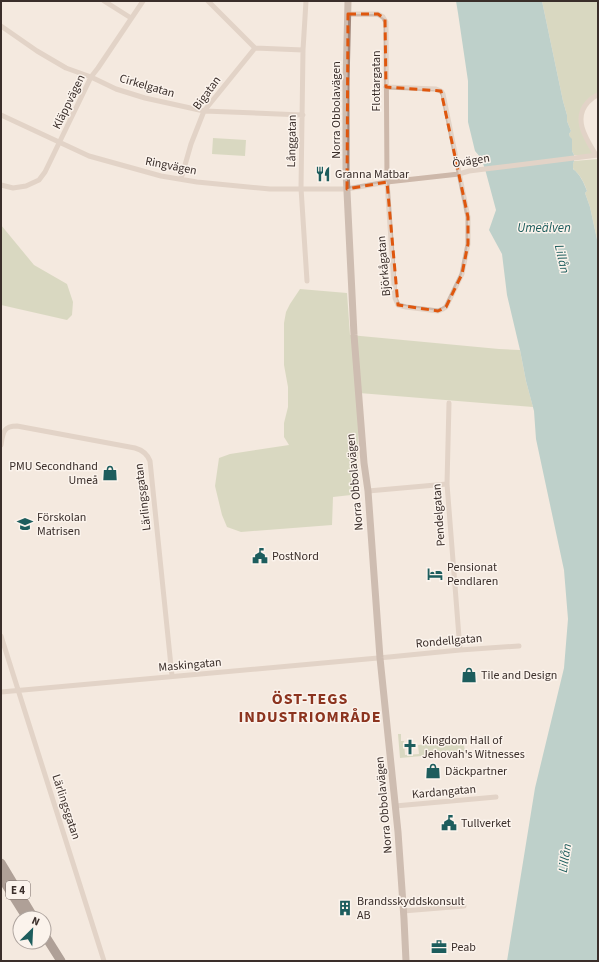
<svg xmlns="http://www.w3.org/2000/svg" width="599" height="962" font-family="'Source Sans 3',sans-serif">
	<rect width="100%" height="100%" fill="#f4e9df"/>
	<path fill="#b9c49e" d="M542 1H598V95L584 106 581 123 596 155H574L572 151V146L569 134 571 131 567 121V115L563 101Z
		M213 138 246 140 245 156 212 154Z
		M598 159V244L590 207 585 193 587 191C585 185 582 179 579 175 575 169 570 170 574 161Z
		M1 225 34 265 67 284 73 302 72 315 67 320 1 305Z
		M300 289 347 293 350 335 499 349 520 350 526 381 533 407 359 393 358 463 360 494 333 497 332 525 241 532 227 527 222 515 215 486 219 458 230 454 289 445 284 437V423L288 407V387L284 365V323L286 312 290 304Z
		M398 734H401V741H404L405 755 419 754 418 745 439 743 440 742V740L463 738 465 752 400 758Z"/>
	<path fill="#7cb2b2" d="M456 1H542L563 101 567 115V121L571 131 569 134 570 137 572 139V151L574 155V161L573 164V169C580 174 584 183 587 191L585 193 590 207 598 244V961H507L535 788 564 668 568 619 564 570 536 439 534 411 526 381 520 350 507 295 502 254 489 230 496 210 485 169 481 158 475 151 468 122V81L458 13Z"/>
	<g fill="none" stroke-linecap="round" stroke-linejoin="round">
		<path stroke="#cdb8aa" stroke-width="5" d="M104 1 131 18
			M208 1 255 48 303 50
			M306 1 303 50 301 188 307 281
			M348 14H378L383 17 386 22 387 182 395 298 398 305 406 307 438 311 443 309 446 307 462 274 468 244V217L443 94 441 91 436 89 386 87
			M1 26 37 51 66 68 91 77 116 89 145 98 204 111 303 115
			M1 115 89 156 161 176 197 182 270 189H347L387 182 459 174 469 171 485 169 598 155
			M596 155C587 140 572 119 588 102 591 99 594 96 598 95
			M181 179 191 144 204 111 255 48
			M1 185 13 188 26 186 39 180 45 172 91 77 98 68 143 1
			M449 403 447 484 460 650
			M1 445C3 433 3 426 17 426L135 448C142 450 147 453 150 461L172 676
			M368 491 447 484
			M1 636 104 961
			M1 692 389 657 460 650 519 646
			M395 806 496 797
			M403 911 464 906"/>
		<path stroke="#a1877b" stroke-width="7" d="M348 1 346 83V171L354 335 364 463 368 491 380 658 398 832 404 919 406 961"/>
		<path stroke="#5b4740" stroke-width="9" d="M1 863 34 918
			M1 877 27 918
			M44 934 61 961"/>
	</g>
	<path d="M0 0H599V962H0ZM348 14H378L385 19 386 87 441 91 468 217V244L462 274 446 307 438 311 398 305 387 182 347 189Z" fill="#f4e9df" fill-opacity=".55" fill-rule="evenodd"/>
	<path fill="none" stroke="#df570e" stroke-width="3" stroke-dasharray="8 5" stroke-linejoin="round" d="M348 14H378L385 19 386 87 441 91 468 217V244L462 274 446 307 438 311 398 305 387 182 347 189Z"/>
	<defs>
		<symbol id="restaurant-bare" viewBox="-9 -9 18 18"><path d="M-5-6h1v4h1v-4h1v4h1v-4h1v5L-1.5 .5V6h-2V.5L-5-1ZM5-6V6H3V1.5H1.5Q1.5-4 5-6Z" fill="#1d5d5d" stroke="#fbf3ec" stroke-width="2.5" paint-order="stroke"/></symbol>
		<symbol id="shop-bare" viewBox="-9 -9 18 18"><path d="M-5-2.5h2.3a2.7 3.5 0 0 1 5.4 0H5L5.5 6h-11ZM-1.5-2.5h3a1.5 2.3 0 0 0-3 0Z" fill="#1d5d5d" stroke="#fbf3ec" stroke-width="2.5" paint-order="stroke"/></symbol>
		<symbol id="school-bare" viewBox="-9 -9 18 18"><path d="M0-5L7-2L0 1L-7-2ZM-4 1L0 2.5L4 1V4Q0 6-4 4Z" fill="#1d5d5d" stroke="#fbf3ec" stroke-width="2.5" paint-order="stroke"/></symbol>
		<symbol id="civic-bare" viewBox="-9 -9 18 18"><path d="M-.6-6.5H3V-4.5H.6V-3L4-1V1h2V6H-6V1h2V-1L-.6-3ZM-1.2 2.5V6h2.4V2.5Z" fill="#1d5d5d" stroke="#fbf3ec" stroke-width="2.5" paint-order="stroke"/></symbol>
		<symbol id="hotel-bare" viewBox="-9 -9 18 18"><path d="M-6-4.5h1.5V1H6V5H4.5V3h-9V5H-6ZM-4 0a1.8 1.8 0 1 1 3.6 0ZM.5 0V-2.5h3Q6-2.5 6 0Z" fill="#1d5d5d" stroke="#fbf3ec" stroke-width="2.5" paint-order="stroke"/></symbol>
		<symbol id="church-bare" viewBox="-9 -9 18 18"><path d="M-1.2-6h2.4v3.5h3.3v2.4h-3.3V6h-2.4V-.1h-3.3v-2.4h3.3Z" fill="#1d5d5d" stroke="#fbf3ec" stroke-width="2.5" paint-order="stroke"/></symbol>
		<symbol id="building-bare" viewBox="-9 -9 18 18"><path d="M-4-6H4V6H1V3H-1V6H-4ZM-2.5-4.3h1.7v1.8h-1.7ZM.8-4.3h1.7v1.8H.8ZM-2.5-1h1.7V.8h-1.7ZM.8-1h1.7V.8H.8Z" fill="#1d5d5d" stroke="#fbf3ec" stroke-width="2.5" paint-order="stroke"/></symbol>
		<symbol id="office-bare" viewBox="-9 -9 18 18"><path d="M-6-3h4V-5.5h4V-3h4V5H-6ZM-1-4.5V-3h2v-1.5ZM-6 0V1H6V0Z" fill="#1d5d5d" stroke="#fbf3ec" stroke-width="2.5" paint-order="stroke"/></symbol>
	</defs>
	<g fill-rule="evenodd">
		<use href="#restaurant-bare" x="312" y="163" width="22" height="22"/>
		<use href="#shop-bare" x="99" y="462" width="22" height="22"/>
		<use href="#school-bare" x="14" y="513" width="22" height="22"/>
		<use href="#civic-bare" x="249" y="545" width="22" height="22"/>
		<use href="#hotel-bare" x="424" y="563" width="22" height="22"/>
		<use href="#shop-bare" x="458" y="664" width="22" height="22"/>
		<use href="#church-bare" x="399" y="736" width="22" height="22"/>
		<use href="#shop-bare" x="422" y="760" width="22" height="22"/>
		<use href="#civic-bare" x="438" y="812" width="22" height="22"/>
		<use href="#building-bare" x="334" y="897" width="22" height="22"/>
		<use href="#office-bare" x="428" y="936" width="22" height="22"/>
	</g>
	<g text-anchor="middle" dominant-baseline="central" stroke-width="3" stroke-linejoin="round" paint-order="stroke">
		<rect fill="#fbf3ec" stroke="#746964" stroke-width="1" x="6" y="881" width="24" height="18" rx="3"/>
		<g font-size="11" font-weight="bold" fill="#3a2e2a">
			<text x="18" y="890">E 4</text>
		</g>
		<g font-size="12" fill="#3a2e2a" stroke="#fbf3ec">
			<text transform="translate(376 81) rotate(-90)">Flottargatan</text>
			<text transform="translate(147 86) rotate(16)">Cirkelgatan</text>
			<text transform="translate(207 93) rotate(-54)">Bigatan</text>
			<text transform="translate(69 102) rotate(-64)">Kläppvägen</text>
			<text transform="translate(336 110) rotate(-90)">Norra Obbolavägen</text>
			<text transform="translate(292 141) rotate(-89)">Långgatan</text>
			<text transform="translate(471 161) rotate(-9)">Övägen</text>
			<text transform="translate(171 166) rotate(11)">Ringvägen</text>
			<text transform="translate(384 266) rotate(-95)">Björkågatan</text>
			<text transform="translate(355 482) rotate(-95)">Norra Obbolavägen</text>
			<text transform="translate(143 497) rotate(-97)">Lärlingsgatan</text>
			<text transform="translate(439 515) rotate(-94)">Pendelgatan</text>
			<text transform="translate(449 641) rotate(-5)">Rondellgatan</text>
			<text transform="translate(190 665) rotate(-5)">Maskingatan</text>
			<text transform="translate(444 792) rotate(-5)">Kardangatan</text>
			<text transform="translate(384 805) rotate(-95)">Norra Obbolavägen</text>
			<text transform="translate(66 807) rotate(72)">Lärlingsgatan</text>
		</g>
		<g font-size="12" fill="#3a2e2a" stroke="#fbf3ec" text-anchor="start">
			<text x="335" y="174">Granna Matbar</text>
			<text x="98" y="466" text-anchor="end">PMU Secondhand<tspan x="98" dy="14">Umeå</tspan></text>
			<text x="37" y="517">Förskolan<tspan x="37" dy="14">Matrisen</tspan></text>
			<text x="272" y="556">PostNord</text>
			<text x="447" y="567">Pensionat<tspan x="447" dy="14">Pendlaren</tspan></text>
			<text x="481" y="675">Tile and Design</text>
			<text x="422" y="740">Kingdom Hall of<tspan x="422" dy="14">Jehovah's Witnesses</tspan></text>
			<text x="445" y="771">Däckpartner</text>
			<text x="461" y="823">Tullverket</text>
			<text x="357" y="901">Brandsskyddskonsult<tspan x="357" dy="14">AB</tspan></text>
			<text x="451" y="947">Peab</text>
		</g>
		<g font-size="13" font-style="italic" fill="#1d5d5d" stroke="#fbf3ec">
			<text x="544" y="228">Umeälven</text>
			<text transform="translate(562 259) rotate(77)">Lillån</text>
			<text transform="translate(565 858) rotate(-81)">Lillån</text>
		</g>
		<g font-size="16" font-weight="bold" letter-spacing="1" fill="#8c341f" stroke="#fbf3ec">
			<text x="310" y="699">ÖST-TEGS<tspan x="310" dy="18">INDUSTRIOMRÅDE</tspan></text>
		</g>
	</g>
	<rect width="599" height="962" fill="none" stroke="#3a2e2a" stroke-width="4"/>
	<g transform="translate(32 930) rotate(24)"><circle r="19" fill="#fbf3ec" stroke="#aea49e"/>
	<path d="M0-3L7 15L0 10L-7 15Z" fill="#1d5d5d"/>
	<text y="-6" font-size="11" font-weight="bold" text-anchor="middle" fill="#3a2e2a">N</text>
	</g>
</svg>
